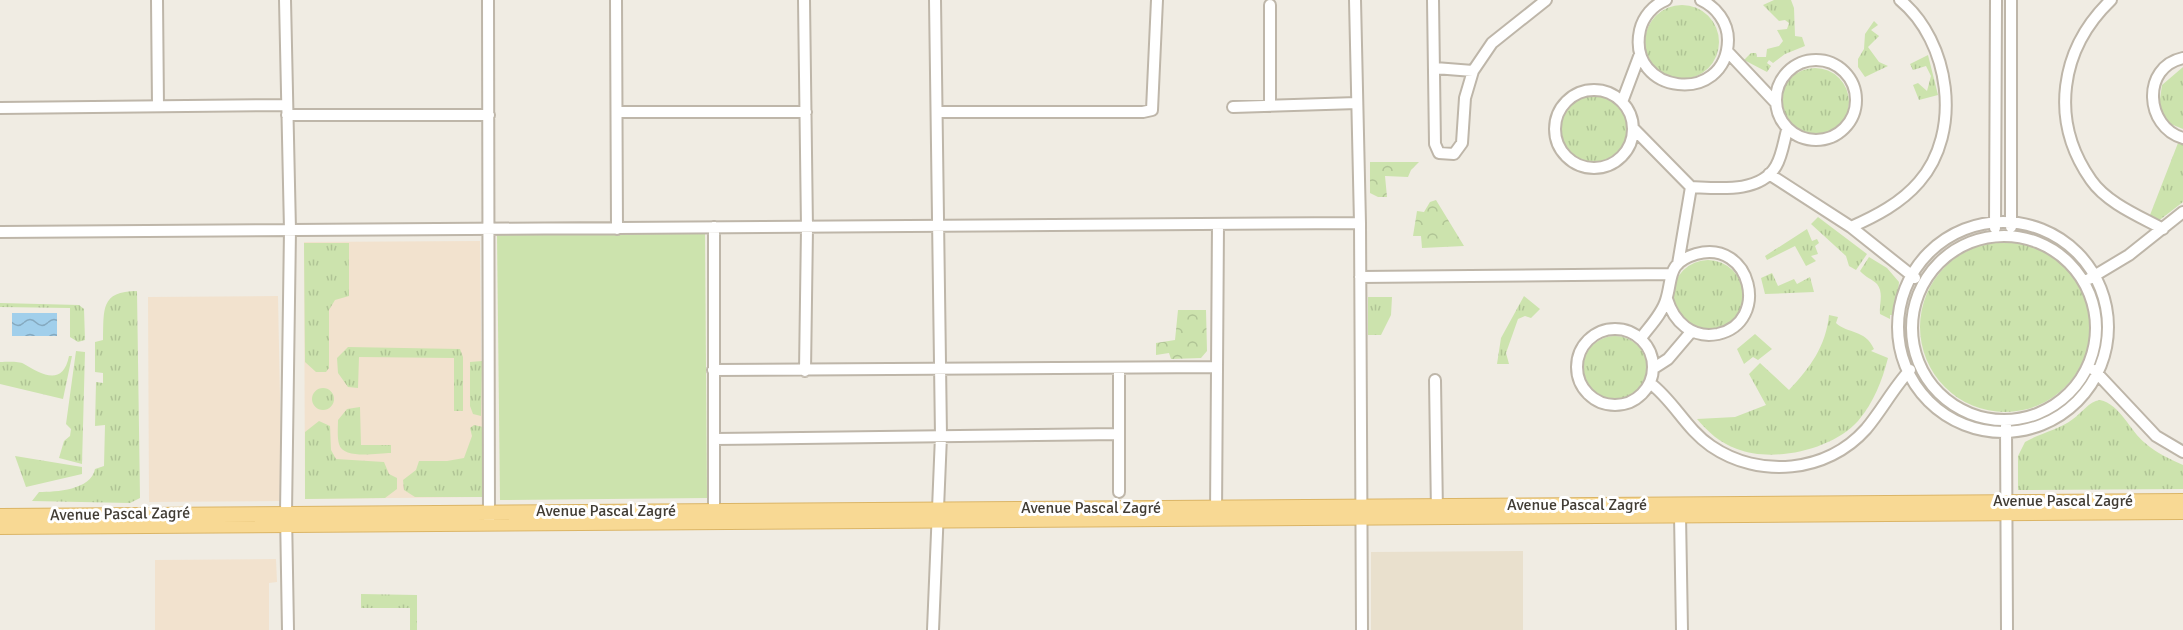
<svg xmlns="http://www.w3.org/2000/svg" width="2183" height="630" font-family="Signika,sans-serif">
	<defs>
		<pattern id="grass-tufts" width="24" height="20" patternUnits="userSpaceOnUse" patternTransform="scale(1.5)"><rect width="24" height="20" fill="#cce3ad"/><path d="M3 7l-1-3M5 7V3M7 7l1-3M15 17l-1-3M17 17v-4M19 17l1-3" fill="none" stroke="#b0c495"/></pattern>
		<pattern id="forest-crowns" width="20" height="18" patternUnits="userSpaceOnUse" patternTransform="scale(1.5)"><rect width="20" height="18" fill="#cce3ad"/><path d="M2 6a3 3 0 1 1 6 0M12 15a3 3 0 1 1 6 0" fill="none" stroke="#b0c495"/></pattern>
		<pattern id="water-waves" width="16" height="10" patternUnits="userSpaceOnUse" patternTransform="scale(1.5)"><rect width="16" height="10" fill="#a1cfeb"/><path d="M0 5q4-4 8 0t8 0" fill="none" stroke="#85a9bf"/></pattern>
	</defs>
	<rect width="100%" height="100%" fill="#f0ece3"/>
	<path fill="#f2e2ce" d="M480 241 483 497 305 499 304 242Z
		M278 296 282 501 149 502 148 297Z
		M276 559 277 582 269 583V630H155V560Z"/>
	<path fill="#e9e0cd" d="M1523 551V630H1371V552Z"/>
	<path fill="url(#grass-tufts)" d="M1774 0H1791L1794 8 1795 36 1802 37 1805 46 1785 54 1773 63 1769 60 1767 63 1771 66 1767 72 1744 60 1751 53H1756L1757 57H1766L1767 49 1779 46 1783 41 1777 30 1787 29 1789 23 1785 20 1779 21 1763 5Z
		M1645 42a37 37 0 1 1 74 0a37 37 0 1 1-74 0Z
		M1874 21 1878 25 1871 30 1879 36 1868 47 1879 62 1888 66 1865 77 1858 67V59L1864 49 1865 34Z
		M1928 55 1938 95 1919 100 1913 85 1918 83 1927 91 1931 76 1926 66 1913 70 1910 64Z
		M2183 67V129L2168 123 2159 106 2162 85Z
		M1781 102a34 34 0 1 1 68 0a34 34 0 1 1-68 0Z
		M1559 128a34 34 0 1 1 68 0a34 34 0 1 1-68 0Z
		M2178 143H2183V202L2157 222 2150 215Z
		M1818 217 1867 254 1856 270 1849 266 1846 256 1811 224Z
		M1807 229 1812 241 1817 239 1819 243 1815 246 1818 254 1811 256 1816 261 1806 266 1795 246 1767 260 1765 256Z
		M1920 327a85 85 0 1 1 170 0a85 85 0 1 1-170 0Z
		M304 243H349V296L335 300 329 310V368L326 372H316L305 362Z
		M1869 257 1887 268 1899 282 1896 315H1890V319L1880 314C1879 304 1884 293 1877 284 1872 279 1865 277 1860 271Z
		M1673 295a35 35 0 1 1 70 0a35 35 0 1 1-70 0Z
		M1772 273 1778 286 1794 279 1797 284 1810 277 1814 292 1765 294 1761 278Z
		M137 291 140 498 130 503 32 501 39 492C56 492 91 490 95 469L104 466 105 425 95 426 96 382 103 383V373L95 372V342L103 340C104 310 100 291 137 291Z
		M1524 296 1540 309 1531 318 1525 316 1518 319 1506 353 1509 364H1497L1501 338Z
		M1368 297H1392L1391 315 1381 335H1368Z
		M0 303 79 305 84 309 85 340 78 342 70 337V308L0 307Z
		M1829 315 1838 317 1836 323C1848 334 1865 329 1874 349L1871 351 1888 358C1882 381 1874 402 1858 421 1832 450 1773 463 1737 449 1720 443 1708 432 1697 419L1735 417 1766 405 1749 374 1760 363 1789 390C1810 368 1826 346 1829 315Z
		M1755 334 1772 349 1758 360 1753 357 1744 364 1737 349Z
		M1583 368a32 32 0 1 1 64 0a32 32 0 1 1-64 0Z
		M348 347 460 349 463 357V411H454V358L359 357 358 388 348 387 338 373 337 358Z
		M76 351 85 352 82 464 59 458 64 441 70 436 71 429 66 424Z
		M69 356H72L63 399 0 384V362C7 362 19 361 24 364 41 374 63 387 69 356Z
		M482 361 481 416 473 414 470 406V362Z
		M312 399a11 11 0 1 1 22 0a11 11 0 1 1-22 0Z
		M2100 400C2120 404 2130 431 2145 443 2156 453 2170 459 2183 465V489L2018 490V456L2025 442C2040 433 2059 430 2073 419 2083 412 2088 402 2100 400Z
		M360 407 361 445H391V453C378 453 343 460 339 444 337 437 338 427 338 420L347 409Z
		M319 421 330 426 331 450 336 459 384 462 389 474 397 478V489L385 498 305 499V432Z
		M474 425 483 427V497H415L404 490 403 480 416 470 419 461H447L464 458 472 436 470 428Z
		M15 456 82 467V474L26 487Z
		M361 594 417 595V630H410V608H361Z"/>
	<path fill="url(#forest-crowns)" d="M1370 162H1419L1411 170 1408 177 1385 176 1387 197H1378L1370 193Z
		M1436 200 1464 246 1422 248 1421 236H1413L1417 211 1424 212 1430 202Z
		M1178 310H1206L1207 351 1201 358 1171 359 1169 353 1156 355V343L1175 340Z"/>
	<path fill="#cce3ad" d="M705 233 707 498 500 500 497 235Z"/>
	<path fill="url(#water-waves)" d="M12 313H57V336H12Z"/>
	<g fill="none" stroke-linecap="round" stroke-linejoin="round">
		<defs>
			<path id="minor" d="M157 0 158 106
				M285 0 290 230 286 513 288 630
				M488 0 489 520
				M616 0 617 229
				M804 0 807 228 805 371
				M1355 0 1360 223 1362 630
				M1433 0 1435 144 1439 153 1454 154 1462 143 1465 98 1473 71
				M1666 0C1653 5 1643 17 1640 30 1626 95 1727 106 1728 40 1728 22 1716 7 1701 0
				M2011 0V227
				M2111 0C2060 49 2049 120 2091 180 2107 203 2139 216 2163 229
				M1727 51 1775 102
				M2183 58C2141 67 2145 127 2183 138
				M1776 100a40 40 0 1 1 80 0a40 40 0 1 1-80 0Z
				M1435 68 1473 71 1492 43 1546 0
				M1555 129a39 39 0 1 1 78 0a39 39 0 1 1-78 0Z
				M1622 102 1640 54
				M1270 106V5
				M1233 107 1357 103
				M0 108 287 105
				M617 112H806
				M938 112H1143L1152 110 1157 0
				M287 115H489
				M1633 128 1691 187C1717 188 1760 194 1776 166 1782 156 1784 141 1787 130
				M1769 174 1851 227 1915 278
				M1898 327a105 105 0 1 1 210 0a105 105 0 1 1-210 0Z
				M714 227V518
				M1851 227C1876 216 1901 203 1919 182 1963 132 1950 41 1900 0
				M1995 228 1996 0
				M0 232 1360 223
				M1912 328a92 92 0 1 1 184 0a92 92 0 1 1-184 0Z
				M1678 264 1691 187
				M1360 277 1671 274
				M2089 279 2129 255 2183 212
				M1577 367a38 38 0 1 1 76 0a38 38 0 1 1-76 0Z
				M1641 338C1649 327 1662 314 1666 300 1673 279 1666 263 1696 254 1751 238 1771 322 1718 334 1692 339 1674 322 1667 299
				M1654 368 1668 359 1691 332
				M713 370 1216 367
				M2094 370 2156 436 2183 452
				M1435 380 1437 513
				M1650 383C1674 401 1686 429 1711 446 1759 479 1827 473 1866 429 1882 410 1894 387 1910 370
				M2006 426 2007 630
				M714 439 1119 434
				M1119 492V368
				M1216 515 1218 224
				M1680 515 1682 630
				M933 630 941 436 935 0"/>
			<path id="major" d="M0 516 2183 501
				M0 527 2183 512"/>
		</defs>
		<use href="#minor" stroke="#beb6a9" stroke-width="14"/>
		<use href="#major" stroke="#dbb566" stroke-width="16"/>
		<use href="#minor" stroke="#fff" stroke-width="10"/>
		<use href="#major" stroke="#f8d994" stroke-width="14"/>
	</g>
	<g text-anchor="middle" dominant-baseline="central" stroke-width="6" stroke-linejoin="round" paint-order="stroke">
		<g font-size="16" fill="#413c34" stroke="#fff">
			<text x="2063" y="501">Avenue Pascal Zagré</text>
			<text x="1577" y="505">Avenue Pascal Zagré</text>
			<text x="1091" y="508">Avenue Pascal Zagré</text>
			<text x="606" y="511">Avenue Pascal Zagré</text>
			<text transform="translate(120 514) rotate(-1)">Avenue Pascal Zagré</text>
		</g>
	</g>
</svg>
